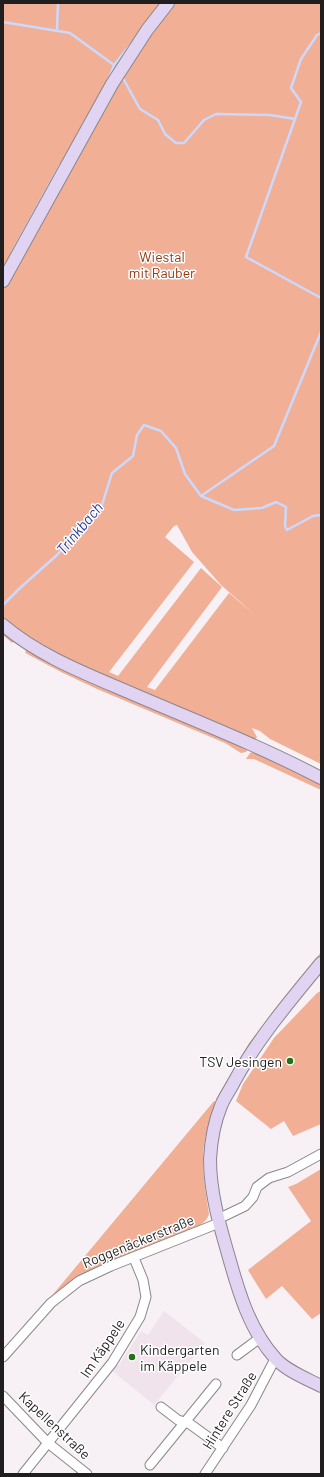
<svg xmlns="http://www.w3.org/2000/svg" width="324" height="1477" font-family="Barlow,sans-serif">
	<rect width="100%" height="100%" fill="#f7f1f5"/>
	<path fill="#f0e3ec" d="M164 1311 205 1343 154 1405 110 1369 114 1364 119 1365 141 1331 148 1335Z"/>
	<path fill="#f1af96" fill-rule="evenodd" d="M3 3H321V764L270 739 260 731 252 728 257 737 246 752 241 753 225 743 97 689 63 673 27 654 25 652 27 649 14 641 12 643 3 635ZM177 525 192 552 221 585 261 620 229 593 155 690 147 687 222 587 201 568 118 676 109 672 194 562 165 537 174 526Z
		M255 751 321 782V790L254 759H246L250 753Z
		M321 952V958L219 1102 216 1099 249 1043Z
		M321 991V1124L293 1136 284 1121 271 1129 236 1101 243 1084 274 1038 317 993Z
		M214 1101 217 1105C214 1114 209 1122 207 1131 199 1158 205 1187 209 1214 206 1225 193 1228 183 1234L50 1298Z
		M321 1169V1313L312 1319 282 1286 266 1299 248 1270 311 1221 288 1187 296 1184Z"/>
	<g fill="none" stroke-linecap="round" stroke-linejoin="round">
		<path stroke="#ccd9fc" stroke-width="2.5" d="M3 22 70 33 114 65
			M57 30 58 3
			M321 33 317 35 301 59 291 88 301 102 246 257 321 298
			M124 80 140 109 158 120 165 134 176 143H184L204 120 216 114 270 115 295 119
			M108 81 114 65 134 40
			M12 252 60 165
			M201 496 274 446 321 332
			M3 605 20 588 57 555 102 505 112 473 133 456 137 435 144 425 161 431 176 448 185 474 201 496 234 510 262 508 276 502 286 507 285 526 287 530 313 516 321 515"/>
		<defs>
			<path id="street" d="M218 1219 245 1206 253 1197 257 1187 269 1178 288 1172 321 1154
				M237 1355 260 1338
				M3 1357 51 1303 79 1281 111 1266 219 1223
				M3 1396 48 1443 87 1474
				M161 1407 178 1420 190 1424 223 1448
				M150 1465 216 1384
				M23 1474 112 1363 140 1317 146 1297 143 1280 134 1258
				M205 1474 251 1405 275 1359"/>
			<path id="secondary" d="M3 281 112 84 147 30 168 3
				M3 625C38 655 84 673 126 691 191 719 258 745 321 778
				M321 963C290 1001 258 1038 234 1082 230 1090 224 1098 221 1106 214 1123 211 1141 210 1159 210 1192 219 1223 228 1254 238 1290 249 1329 275 1358 285 1370 307 1379 321 1386"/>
		</defs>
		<use href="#street" stroke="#8b868a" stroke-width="11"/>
		<use href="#secondary" stroke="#8b868a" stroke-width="14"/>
		<use href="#street" stroke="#fff" stroke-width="9"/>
		<use href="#secondary" stroke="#e1d4f3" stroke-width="12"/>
	</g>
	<g fill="#217219" stroke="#fff" stroke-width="1.5">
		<circle cx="290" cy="1061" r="4"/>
		<circle cx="132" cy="1357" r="4"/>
	</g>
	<g text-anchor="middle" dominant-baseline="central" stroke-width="3" stroke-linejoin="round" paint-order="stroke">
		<g font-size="14" fill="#8c3913" stroke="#fff">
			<text x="162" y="256">Wiestal<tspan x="162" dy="16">mit Rauber</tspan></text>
		</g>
		<g font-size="14" fill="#201e1f" stroke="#fff" text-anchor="end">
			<text x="282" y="1061">TSV Jesingen</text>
			<text x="140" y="1349" text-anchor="start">Kindergarten<tspan x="140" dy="16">im Käppele</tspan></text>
		</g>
		<g font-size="14" fill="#201e1f" stroke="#fff">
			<text transform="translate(138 1241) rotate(-22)">Roggenäckerstraße</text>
			<text transform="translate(102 1348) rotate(-56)">Im Käppele</text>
			<text transform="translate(229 1410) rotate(-58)">Hintere Straße</text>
			<text transform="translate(55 1425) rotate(43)">Kapellenstraße</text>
		</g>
		<g font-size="15" font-style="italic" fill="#293e9c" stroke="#fff">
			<text transform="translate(79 528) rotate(-50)">Trinkbach</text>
		</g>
	</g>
	<rect width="324" height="1477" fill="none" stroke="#201e1f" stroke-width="8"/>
</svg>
